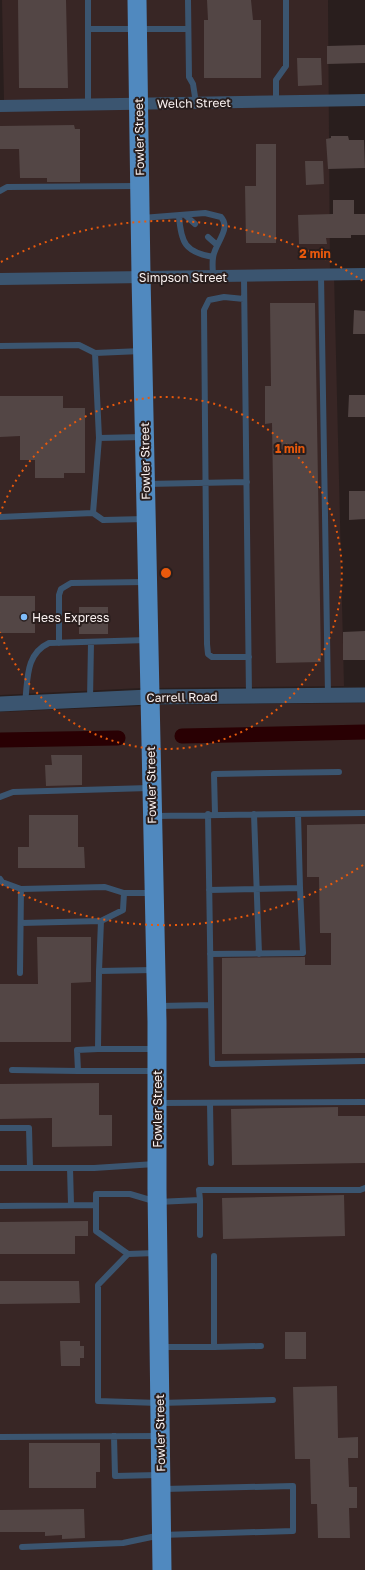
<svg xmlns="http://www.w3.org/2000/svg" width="365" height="1570" font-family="'Golos Text',sans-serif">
	<rect width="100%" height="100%" fill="#291e1d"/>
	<path fill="#382625" d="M2 0H130L142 688 0 695V102H4Z
		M145 0H328L330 273H334L344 686 157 688Z
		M365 703V1570H169L157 705Z
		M142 706 149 1022 154 1570H0V712Z"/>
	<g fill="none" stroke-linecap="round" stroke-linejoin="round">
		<path stroke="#290003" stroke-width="15" d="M182 736 365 732
			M0 740 118 738"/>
	</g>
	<path fill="#534645" d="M18 0H66L68 88H19Z
		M207 0H251L253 20H261V78H204V20H208Z
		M365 45V63L327 64V46Z
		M297 58H321L322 85 298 86Z
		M74 125 75 129H80V182H47V178H20L19 149H0V126Z
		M331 136H348L349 140H364L365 168 328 169 326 139 331 138Z
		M256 144H276V243H246L245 186H256Z
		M305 161H323L324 184 306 185Z
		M333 200H354V214H365V235H351V238H326L327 244H299L298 215 333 214Z
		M270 303H315L321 662 276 663 272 423 265 424V386H271Z
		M354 310 365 311V334H353Z
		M349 395H365V417H348Z
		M0 396H63V408H85V473H64V478H35V460H20V436L0 437Z
		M349 491H365V519L349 520Z
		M0 596H35V633H0Z
		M79 607H108V634H79Z
		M365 631V660H343V632Z
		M51 755H82V785L46 786 45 765H52Z
		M29 815H78V847H84L85 868H18V847H29Z
		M365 824V1053L222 1054V958L305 957V965H331V933H320L319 877H307V825Z
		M37 937H91V982L71 983V1042H0V984H38Z
		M99 1083V1115H112V1146L52 1147V1118L0 1119V1084Z
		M338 1107V1116H365V1163L232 1165 231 1109Z
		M344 1195 345 1236 223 1239 222 1198Z
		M88 1221V1236H75V1254H0V1222Z
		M0 1281H79L80 1303 0 1304Z
		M285 1332H306V1359H285Z
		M60 1341H80V1346H84V1358H80V1366H61Z
		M337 1386 338 1438 358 1437V1458H348L349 1487H357V1508H349L350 1538H318L317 1504H311L310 1459H295L293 1387Z
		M29 1443H100V1472H96V1488H29Z
		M84 1509 85 1538 62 1539V1535L45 1536V1532H0V1510Z"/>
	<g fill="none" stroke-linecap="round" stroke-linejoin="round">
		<path stroke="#3b5570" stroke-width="6" d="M88 0V105
			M188 0 189 77 193 84 196 103
			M88 29H188
			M276 101V80L286 66V0
			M0 191 7 187 137 186
			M185 215 195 224
			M179 216C181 243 185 252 213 257
			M142 218 205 213 221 217C232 229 214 244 213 258 212 264 213 271 213 277
			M208 237 217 245
			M321 275 328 695
			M244 277 249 696
			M244 299 224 297 209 300 204 310 207 644 208 654 212 657H249
			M0 346 79 345 95 353 141 351
			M95 353 99 438 93 513 103 520 145 519
			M99 438 142 437
			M147 484 247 482
			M0 517 93 513
			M59 643V595L61 589 71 583 146 582
			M90 700 91 642
			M25 703C28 680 25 654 49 643L147 640
			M0 797 13 792 149 788
			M208 814 212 1064 365 1061
			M215 814 214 774 339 772
			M254 814 259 954
			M298 814 300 888
			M155 816 365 813
			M0 879 2 882 21 889 105 887 124 893H152
			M209 890 300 888 303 953 210 954
			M124 893 123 910 101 921 99 971 153 970
			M21 923 101 921
			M20 973 21 889
			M158 1006 211 1005
			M98 1049H155
			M12 1070 78 1071 77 1050 98 1049 99 971
			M78 1071H154
			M158 1103 365 1102
			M210 1103 211 1163
			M0 1128H29L30 1168
			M0 1168H94L155 1164
			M70 1168 71 1204
			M200 1200 199 1190H360L365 1188
			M0 1206 96 1205
			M156 1253 128 1254 96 1231V1194H130L157 1202 200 1200V1235
			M128 1254 98 1285V1401L159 1403 273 1400
			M214 1256V1347L261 1346
			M162 1347H214
			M114 1436 115 1476 158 1475
			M0 1437 158 1436
			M22 1547 123 1543 161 1535 293 1531V1486L164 1489"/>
		<path stroke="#3b5570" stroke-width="12" d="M0 106 365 100
			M0 279 365 274"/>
		<path stroke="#3b5570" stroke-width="15" d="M0 704 149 697 365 695"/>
		<path stroke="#5089bf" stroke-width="19" d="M137 0 141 276 157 1022V1189L162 1570"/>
	</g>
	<g fill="none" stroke="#e8590c" stroke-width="2" stroke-dasharray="2 4">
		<path d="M0 514A176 176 0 1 1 0 632"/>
		<path d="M363 865A352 352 0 0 1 1 884M1 262A352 352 0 0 1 363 281"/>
	</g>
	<circle fill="#7fbdfa" stroke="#291e1d" stroke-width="1.5" cx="24" cy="617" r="4"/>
	<g text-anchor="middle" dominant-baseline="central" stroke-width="4" stroke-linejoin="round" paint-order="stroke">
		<g font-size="12" fill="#faf2f1" stroke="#291e1d">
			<text transform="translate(194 103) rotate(-1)">Welch Street</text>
			<text transform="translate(139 137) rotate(-91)">Fowler Street</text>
			<text x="183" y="277">Simpson Street</text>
			<text transform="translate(145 461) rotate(-91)">Fowler Street</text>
			<text transform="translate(182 697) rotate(-1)">Carrell Road</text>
			<text transform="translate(151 785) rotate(-91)">Fowler Street</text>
			<text transform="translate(157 1109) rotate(-90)">Fowler Street</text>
			<text transform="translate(160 1433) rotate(-91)">Fowler Street</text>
		</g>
		<g font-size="12" fill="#faf2f1" stroke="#291e1d" text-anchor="start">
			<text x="32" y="617">Hess Express</text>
		</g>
	</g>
	<circle cx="166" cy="573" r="6" fill="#e8590c" stroke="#291e1d" stroke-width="2"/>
	<g font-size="12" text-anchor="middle" font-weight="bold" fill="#e8590c" stroke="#291e1d" stroke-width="4" stroke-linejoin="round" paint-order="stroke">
		<text x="315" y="258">2 min</text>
		<text x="290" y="453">1 min</text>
	</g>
</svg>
